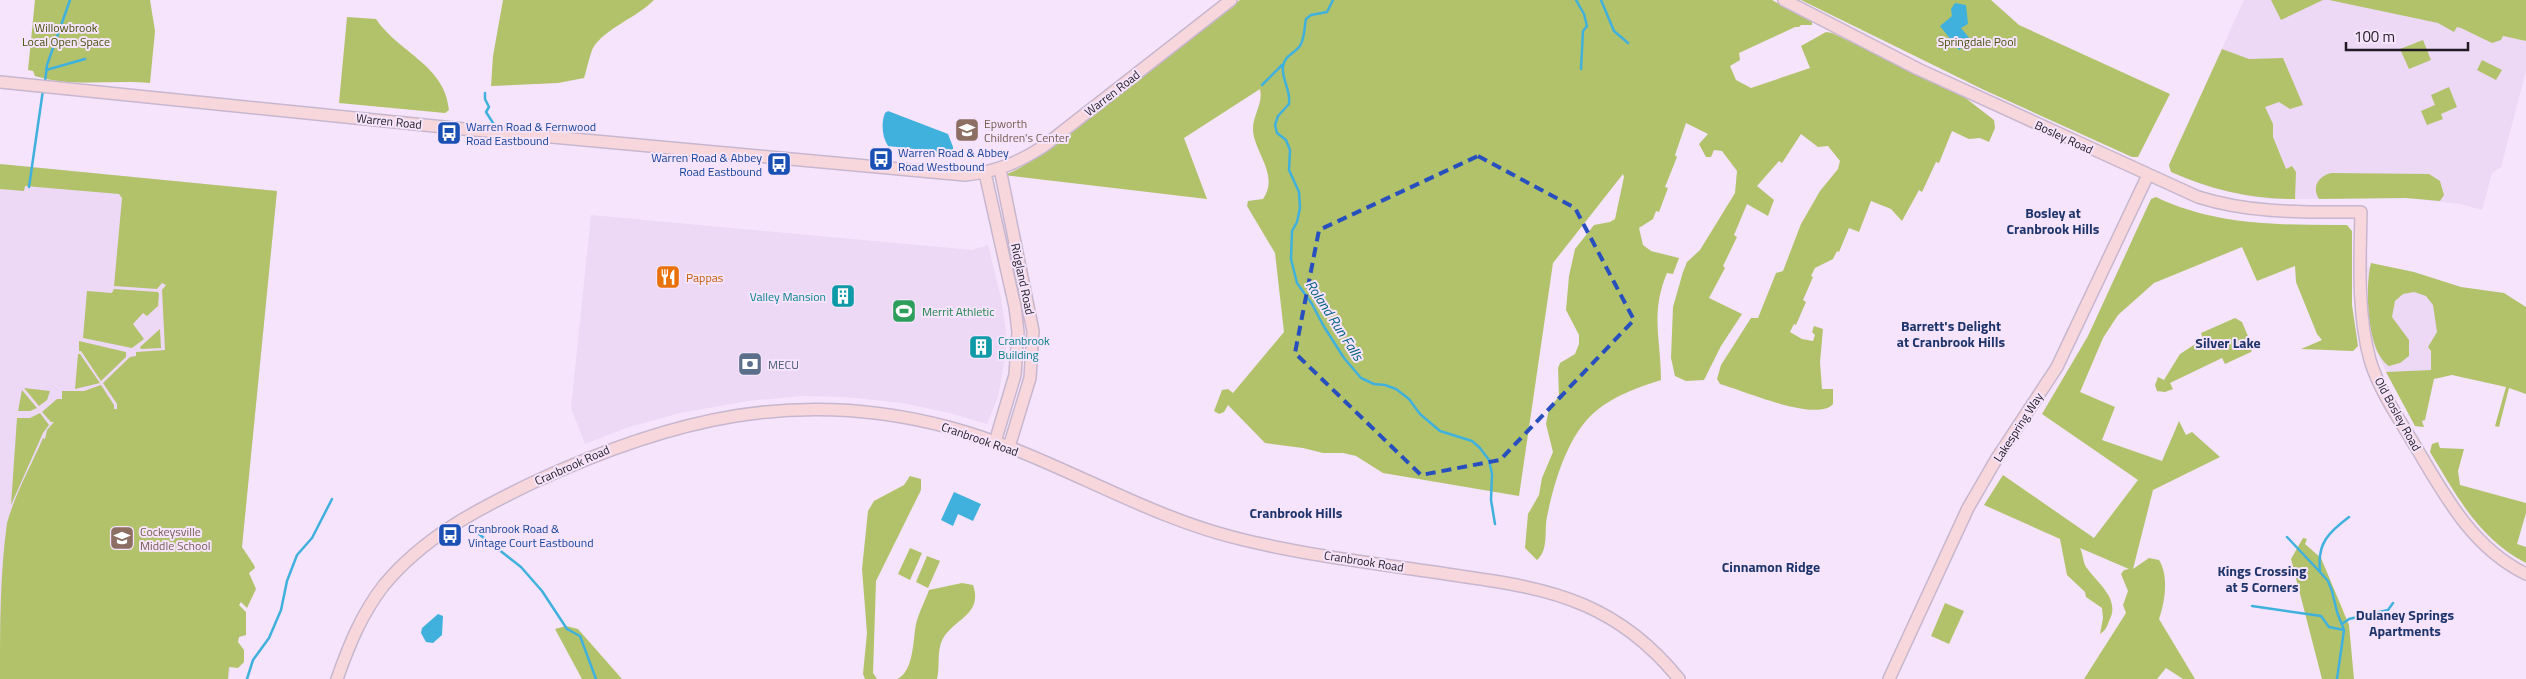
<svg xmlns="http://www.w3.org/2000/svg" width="2526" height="679" font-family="'Titillium Web',sans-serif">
	<rect width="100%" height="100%" fill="#f5e4fc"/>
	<path fill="#edd8f6" d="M2244 0H2329L2526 41V71L2501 167 2492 173 2482 210 2460 204 2406 198 2273 199 2252 197 2208 187 2171 172 2169 165Z
		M0 164 277 191 229 679H0Z
		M591 215 972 250 988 245 1001 298 1006 331V353L998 397 987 424 950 413 902 403 846 397 803 396 748 401 680 413 626 428 585 444 571 408Z
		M2367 267 2453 290 2431 370 2386 372 2373 344Z"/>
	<path fill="#b2c26b" d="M35 0H150L155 31 150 83C112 79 73 88 35 76L33 71 28 70Z
		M503 0H654C638 17 605 28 593 48 589 57 587 69 584 78L558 83 491 86 493 56Z
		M1240 0H1772L1812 22V25H1801L1799 27H1795L1739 53 1740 60 1730 66 1736 80 1751 88 1810 68 1801 46 1826 32 1832 33 1959 93 1994 120 1995 128 1989 142 1980 138 1969 139 1952 131 1939 163 1936 162 1922 192 1919 190 1902 221 1891 209 1871 201 1859 232 1849 228 1839 252 1837 251 1833 259 1815 268 1811 276 1813 277 1803 300 1806 302 1796 325 1794 324 1790 332 1802 339 1813 341 1815 335 1812 332 1814 326 1823 329 1820 362 1822 389H1833V404C1817 423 1742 390 1720 384L1717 379 1721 365 1751 318H1758L1776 273 1783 271 1801 224 1820 191 1838 169 1840 161 1828 146 1818 147 1801 134 1782 163 1779 161 1757 186 1774 200 1768 216 1747 204 1734 235 1737 237 1723 266 1725 268 1709 298 1742 314 1721 346 1704 380 1686 381 1675 376 1671 358 1673 307 1683 272 1687 262 1700 250 1735 193 1737 171 1722 151 1714 150 1711 157H1706L1699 144 1708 134 1686 123 1675 155 1677 157 1665 187 1668 188 1659 212 1656 211 1653 219 1639 228 1643 245 1651 251 1679 258 1673 274 1667 273C1650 313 1661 340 1661 380 1639 387 1615 395 1596 411 1568 434 1554 482 1547 517 1544 530 1549 550 1537 560L1525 548 1528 514 1539 495 1542 478 1553 452 1546 424 1549 409 1559 396 1558 368 1560 363 1575 354 1579 344V335L1566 310 1569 276 1575 249 1594 225 1610 222 1615 219 1624 177 1623 174 1553 263 1519 496 1383 473 1356 456 1343 453H1323L1303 448 1265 443 1228 405 1224 412 1219 414 1214 411 1222 390 1228 389 1233 393 1284 332 1275 253 1247 206 1248 201 1263 199C1278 178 1259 157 1254 137 1249 118 1264 106 1260 89L1184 138 1207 199 1004 175C1027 167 1046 150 1065 136 1125 93 1180 43 1240 0Z
		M1801 0H1991L2019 25 2170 94 2138 157H2132L1982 89Z
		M2271 0H2323L2281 20Z
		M2329 0H2526V41L2503 36 2501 40 2492 43 2461 28 2457 27 2454 32 2438 23Z
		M347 17 376 19C399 53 445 65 449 110L445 113 339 103Z
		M2423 40 2431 60 2409 69 2400 49Z
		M2222 49 2249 59 2283 58 2303 105 2290 109 2279 102 2265 107 2273 124V137L2286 169 2292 166 2296 172 2295 199C2250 199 2212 190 2171 172L2169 165Z
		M2482 60 2502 70 2496 80 2477 70Z
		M2449 87 2457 107 2441 114 2443 119 2427 125 2421 111 2435 105 2431 95Z
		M0 164 277 191 242 547 254 565 255 568 249 573 256 589 247 608 241 602 239 605 246 612V635L239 637 238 642 244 650V662L238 668 229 667 228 679H0C0 627 0 573 7 523 15 494 31 466 43 438L45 439 47 430 54 422H51L42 412 57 399H62V391H84L101 385 114 405V409H117V404L103 383 130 357 136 356V352L165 350 162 290 166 285 162 283 157 289 114 286 122 198 119 194 25 186 24 191 0 189Z
		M2332 173 2429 174 2440 181 2444 195 2440 201 2406 198 2319 199C2311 187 2319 175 2332 173Z
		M2156 197C2216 226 2282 225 2347 225L2352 231V305L2358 346 2353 351 2301 349 2322 340 2317 334 2296 282 2295 266 2257 281 2242 247 2154 283 2118 315 2103 338 2080 392 2115 407 2102 440 2162 461 2179 421 2186 435 2192 432 2220 457 2153 490 2133 569 2149 558 2159 560C2169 576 2165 602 2159 619L2195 679H2183L2166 668 2157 679H2084L2126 613 2123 605 2128 591 2121 574 2124 570 2129 569 2080 548C2083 554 2083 562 2086 567 2098 584 2121 599 2109 621 2107 627 2105 631 2100 634L2103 618 2102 608 2086 597 2085 592 2067 575 2060 539 1984 505 2003 475 2094 538 2138 480 2042 414 2088 336 2151 199Z
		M2371 263 2414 272 2461 287 2504 293 2526 307V394L2509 388 2499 427 2495 426 2506 387 2452 375 2434 379 2425 420 2422 421 2424 427 2415 426 2386 372 2431 370V351L2428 347 2437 332 2433 305 2426 296 2414 292 2403 294 2395 301 2392 317 2409 340V356L2400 363 2389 366C2366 351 2365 286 2371 263Z
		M114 289 158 292 159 294 158 306 147 316 143 313 133 324 144 339 132 348 83 338 87 291 112 293Z
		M2235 318 2242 322 2253 348 2251 352 2225 364 2222 358 2170 383 2173 389 2165 392 2157 391 2155 385 2158 377 2164 380 2180 354 2203 339 2201 333Z
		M160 329 161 348 141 349 140 347Z
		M79 341 126 352V357L101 381 81 351H79Z
		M78 354H80L100 383 75 389Z
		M24 388 50 391 47 400 39 406Z
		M22 390 37 408 30 411H18Z
		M40 413 49 425 43 433 11 505 17 418H30Z
		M2438 442 2440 448 2464 449 2458 471 2460 485 2526 503V513L2517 544 2526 547V563C2479 539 2456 495 2430 452L2432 444Z
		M910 476 921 479V490L876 581 873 673 877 679H865L863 674 867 633 862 569 868 511 874 501 904 485Z
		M2303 538 2307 539 2305 544 2321 558 2349 625 2354 679H2322L2291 559Z
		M910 548 922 553 910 580 898 574Z
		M927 556 940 561 928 588 916 582Z
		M962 583 973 585C984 617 950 619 941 643 937 655 940 667 937 679H897C914 672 913 639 916 624 919 612 925 601 929 590Z
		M1945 603 1964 611 1949 644 1931 636Z
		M566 626 578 629 622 679H582L555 629Z"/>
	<path fill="#40b1dd" d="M1955 3 1966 5 1968 24 1961 28 1971 40 1959 50 1940 26 1952 16 1951 9Z
		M888 111 948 134 953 147V154L946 158 941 152 888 146C882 137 881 123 885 113Z
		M954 492 981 504 973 521 958 514 953 526 941 520Z
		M438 614 443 616 442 635 433 643 426 642 421 633 422 628Z"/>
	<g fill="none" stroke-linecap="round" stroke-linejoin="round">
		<path stroke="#40b1dd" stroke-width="2.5" d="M1333 0 1327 12 1311 15 1306 19C1304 28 1305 38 1300 46 1294 54 1285 55 1283 66 1281 79 1291 89 1289 104L1278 116 1275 125 1277 133 1286 140 1290 150 1289 170 1299 192 1300 208 1297 222 1292 231 1291 259 1297 283 1312 304 1323 325 1344 358 1361 378 1374 384 1385 385 1396 389 1409 399 1420 414 1440 431 1472 441 1480 448 1489 460 1492 474 1491 500 1495 524
			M1576 0 1584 14 1587 26 1583 31 1581 69
			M1601 0 1614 31 1628 43
			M46 70 85 59
			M45 82 47 65 70 0
			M1262 85 1282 65
			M485 93V99L489 107 486 112 493 123
			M29 187 43 90
			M475 531 521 567 542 591 567 629 580 636 596 679
			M479 534 488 529
			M2287 537 2320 572 2328 581 2332 591 2337 612 2344 630 2337 679
			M2320 570C2317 543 2329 532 2349 517
			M2252 606 2321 616 2329 627 2344 630
			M2342 624 2349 619 2388 610 2393 603
			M247 679 253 660 269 638 281 610 287 581 297 555 312 538 332 499"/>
		<defs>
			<path id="secondary" d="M1784 0 1918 69 2198 197C2252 214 2305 212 2361 212 2360 261 2357 312 2370 360 2379 390 2398 417 2414 444 2444 494 2471 547 2526 574
				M0 82 464 129 965 175C995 172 1018 163 1044 146L1231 0
				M1000 169 1033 331 1030 378 1009 447
				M985 173 1015 307 1018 332 1015 375 995 442
				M337 679C349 645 362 613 384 585 424 537 476 510 532 483 670 419 797 387 948 427 1051 454 1140 516 1244 540 1315 557 1388 565 1460 576 1502 582 1545 588 1584 605 1621 621 1654 648 1679 679
				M1889 679 1968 508 1997 458 2057 367 2148 175"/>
		</defs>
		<use href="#secondary" stroke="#c7b7ce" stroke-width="14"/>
		<use href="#secondary" stroke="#f8d7dc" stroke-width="11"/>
	</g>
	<path fill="none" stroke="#284fbe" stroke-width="4" stroke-dasharray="10 6" stroke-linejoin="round" d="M1478 156 1575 208 1634 320 1500 460 1421 475 1295 353 1319 230Z"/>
	<defs>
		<symbol id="school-square" viewBox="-11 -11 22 22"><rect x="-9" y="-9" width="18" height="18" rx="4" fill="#8d6e63" stroke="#f5e4fc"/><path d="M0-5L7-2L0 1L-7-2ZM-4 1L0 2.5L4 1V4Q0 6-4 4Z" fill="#fff"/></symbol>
		<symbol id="bus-square" viewBox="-11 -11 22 22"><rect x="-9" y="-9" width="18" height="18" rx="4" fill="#1a4fb4" stroke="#f5e4fc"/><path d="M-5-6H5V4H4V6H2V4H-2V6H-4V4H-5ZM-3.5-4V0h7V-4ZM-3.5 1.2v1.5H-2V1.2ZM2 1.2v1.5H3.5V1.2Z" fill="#fff"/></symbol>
		<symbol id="restaurant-square" viewBox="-11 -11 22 22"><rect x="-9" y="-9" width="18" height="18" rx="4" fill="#e8710a" stroke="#f5e4fc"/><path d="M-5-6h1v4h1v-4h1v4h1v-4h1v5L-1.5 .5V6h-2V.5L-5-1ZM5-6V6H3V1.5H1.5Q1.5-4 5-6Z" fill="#fff"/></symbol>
		<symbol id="building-square" viewBox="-11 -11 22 22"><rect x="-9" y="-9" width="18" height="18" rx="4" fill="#0f9aa8" stroke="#f5e4fc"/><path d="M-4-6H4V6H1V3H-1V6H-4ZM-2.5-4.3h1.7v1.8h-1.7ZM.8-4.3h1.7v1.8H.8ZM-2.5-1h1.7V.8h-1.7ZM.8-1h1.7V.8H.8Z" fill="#fff"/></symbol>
		<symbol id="stadium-square" viewBox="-11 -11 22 22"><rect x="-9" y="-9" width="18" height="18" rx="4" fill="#2e9e5b" stroke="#f5e4fc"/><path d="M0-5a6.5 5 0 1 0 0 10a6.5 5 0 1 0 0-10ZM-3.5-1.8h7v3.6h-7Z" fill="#fff"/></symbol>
		<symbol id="bank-square" viewBox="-11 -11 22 22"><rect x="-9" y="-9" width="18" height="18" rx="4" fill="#5c6f8a" stroke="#f5e4fc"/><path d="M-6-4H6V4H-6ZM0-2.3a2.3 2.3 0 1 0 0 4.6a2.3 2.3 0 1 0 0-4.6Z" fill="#fff"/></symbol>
	</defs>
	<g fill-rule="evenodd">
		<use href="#school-square" x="953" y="116" width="28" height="28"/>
		<use href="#bus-square" x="435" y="119" width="28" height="28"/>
		<use href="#bus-square" x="867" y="145" width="28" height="28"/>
		<use href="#bus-square" x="765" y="150" width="28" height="28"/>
		<use href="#restaurant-square" x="654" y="263" width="28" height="28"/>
		<use href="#building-square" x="829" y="282" width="28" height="28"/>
		<use href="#stadium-square" x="890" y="297" width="28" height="28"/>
		<use href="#building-square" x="967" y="333" width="28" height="28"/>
		<use href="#bank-square" x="736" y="350" width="28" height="28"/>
		<use href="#bus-square" x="436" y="521" width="28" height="28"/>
		<use href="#school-square" x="108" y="524" width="28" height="28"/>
	</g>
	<g text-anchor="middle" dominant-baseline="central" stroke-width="4" stroke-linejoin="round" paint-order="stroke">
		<g font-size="12" fill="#48520d" stroke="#f5e4fc">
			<text x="66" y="27">Willowbrook<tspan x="66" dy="14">Local Open Space</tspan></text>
			<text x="1977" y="41">Springdale Pool</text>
		</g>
		<g font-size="12" fill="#211b23" stroke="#f5e4fc">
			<text transform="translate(1112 93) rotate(-38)">Warren Road</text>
			<text transform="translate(389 121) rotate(6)">Warren Road</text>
			<text transform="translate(2064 137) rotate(25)">Bosley Road</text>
			<text transform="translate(1023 279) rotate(78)">Ridgland Road</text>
			<text transform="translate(2398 414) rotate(61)">Old Bosley Road</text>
			<text transform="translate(2018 427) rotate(-57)">Lakespring Way</text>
			<text transform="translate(980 439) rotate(19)">Cranbrook Road</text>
			<text transform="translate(572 465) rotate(-24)">Cranbrook Road</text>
			<text transform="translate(1364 561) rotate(9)">Cranbrook Road</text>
		</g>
		<g font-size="12" fill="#785e54" stroke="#f5e4fc" text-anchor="start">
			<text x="984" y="123">Epworth<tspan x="984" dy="14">Children's Center</tspan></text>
			<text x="140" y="531">Cockeysville<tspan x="140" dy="14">Middle School</tspan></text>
		</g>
		<g font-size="12" fill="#164399" stroke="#f5e4fc" text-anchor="start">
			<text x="466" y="126">Warren Road &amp; Fernwood<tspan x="466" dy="14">Road Eastbound</tspan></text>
			<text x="898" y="152">Warren Road &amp; Abbey<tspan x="898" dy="14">Road Westbound</tspan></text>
			<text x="762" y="157" text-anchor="end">Warren Road &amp; Abbey<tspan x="762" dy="14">Road Eastbound</tspan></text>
			<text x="468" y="528">Cranbrook Road &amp;<tspan x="468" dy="14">Vintage Court Eastbound</tspan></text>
		</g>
		<g font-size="12" fill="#c56008" stroke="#f5e4fc" text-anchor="start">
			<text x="686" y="277">Pappas</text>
		</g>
		<g font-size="12" fill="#0d838f" stroke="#f5e4fc" text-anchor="end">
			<text x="826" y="296">Valley Mansion</text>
			<text x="998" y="340" text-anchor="start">Cranbrook<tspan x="998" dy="14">Building</tspan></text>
		</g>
		<g font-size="12" fill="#27864d" stroke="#f5e4fc" text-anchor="start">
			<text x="922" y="311">Merrit Athletic</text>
		</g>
		<g font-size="12" fill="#4e5e75" stroke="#f5e4fc" text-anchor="start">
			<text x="768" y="364">MECU</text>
		</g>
		<g font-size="14" font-weight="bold" fill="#1e346b" stroke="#f5e4fc">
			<text x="2053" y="212">Bosley at<tspan x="2053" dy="16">Cranbrook Hills</tspan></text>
			<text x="1951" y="325">Barrett's Delight<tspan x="1951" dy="16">at Cranbrook Hills</tspan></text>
			<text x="2228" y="342">Silver Lake</text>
			<text x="1296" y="512">Cranbrook Hills</text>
			<text x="1771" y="566">Cinnamon Ridge</text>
			<text x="2262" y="570">Kings Crossing<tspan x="2262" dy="16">at 5 Corners</tspan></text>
			<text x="2405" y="614">Dulaney Springs<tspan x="2405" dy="16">Apartments</tspan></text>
		</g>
		<g font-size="14" font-style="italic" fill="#005f7d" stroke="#f5e4fc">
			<text transform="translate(1335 320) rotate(57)">Roland Run Falls</text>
		</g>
	</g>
	<path d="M2346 42v8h122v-8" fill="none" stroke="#211b23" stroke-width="2.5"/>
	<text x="2354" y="42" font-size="15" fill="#211b23" stroke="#f5e4fc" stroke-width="4" paint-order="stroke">100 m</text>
</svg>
